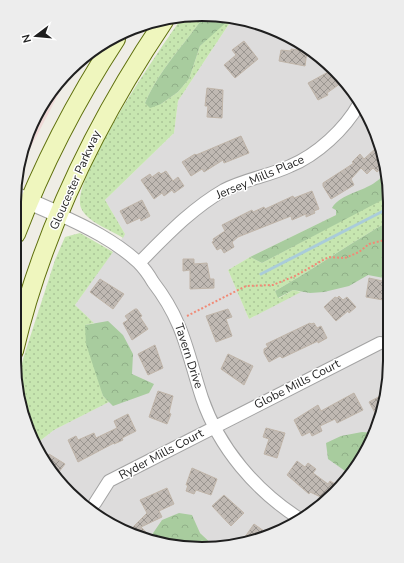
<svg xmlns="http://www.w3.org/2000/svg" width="404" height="563" font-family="'Nunito Sans',sans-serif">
	<defs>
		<pattern id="grass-dots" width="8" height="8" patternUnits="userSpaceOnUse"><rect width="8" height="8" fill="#c7e6b0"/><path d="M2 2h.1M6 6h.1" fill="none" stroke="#aac597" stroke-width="1.8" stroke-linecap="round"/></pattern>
		<pattern id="forest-crowns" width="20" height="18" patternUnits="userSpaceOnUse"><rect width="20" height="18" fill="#a8cc9e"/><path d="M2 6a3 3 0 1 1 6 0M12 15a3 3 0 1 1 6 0" fill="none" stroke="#90af88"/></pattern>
		<pattern id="building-cross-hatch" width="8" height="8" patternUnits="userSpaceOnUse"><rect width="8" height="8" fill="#c0b9b3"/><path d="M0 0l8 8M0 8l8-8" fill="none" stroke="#9b9691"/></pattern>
	</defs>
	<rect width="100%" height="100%" fill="#efede6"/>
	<path fill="#dddcdc" d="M246 23 285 33 343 78 376 130 388 177 336 215 250 257 228 270 249 319 366 256 389 253 390 373 371 444 326 502 274 535 227 547H215L200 533 174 546 119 530 78 502 46 465 36 444 54 430 134 389 99 328 75 305 125 234 105 200 174 133 178 101 229 24Z"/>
	<path fill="#efd9d7" d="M72 68 21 166 18 169 39 108Z"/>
	<path fill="url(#grass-dots)" d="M204 16C184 45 159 70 145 103L161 104 178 92 189 79 200 46 228 19 246 23 229 24 178 101 174 133 105 200 125 234 123 238C110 229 88 223 81 208 69 180 162 46 181 19Z
		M388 196 389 221C350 243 314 269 275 291L279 298 293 290 301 292 249 319 228 270 250 257 262 263Z
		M80 233 113 252 75 305 94 323 85 325 103 396 109 402 54 430 36 444 20 410 17 387 23 359 55 260 65 237Z"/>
	<path fill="url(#forest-crowns)" d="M215 14 230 19 200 46 189 79 178 92 161 104 150 108 145 103C159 70 184 45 204 16Z
		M387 173 388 196 386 198 262 263 250 257 336 215V210L332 208C339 196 358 192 369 186 376 183 381 177 387 173Z
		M389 221V279L368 275 349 286 324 292 310 293 293 290 278 298 275 291C314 269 350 243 389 221Z
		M108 321 123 335 133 354 132 374 154 384 149 393 113 406 103 396 86 344 85 325Z
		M362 432 374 433 371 444 348 473 328 459 326 443 341 436Z
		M179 513 192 515 200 533 215 547H177L149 539 162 520Z"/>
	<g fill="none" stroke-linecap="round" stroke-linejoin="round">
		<path stroke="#aaccda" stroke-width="3" d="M261 274 389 208"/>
	</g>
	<path fill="url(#building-cross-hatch)" stroke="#c0b5a9" d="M244 41 258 59 235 78 224 65 236 55 232 50Z
		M291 49 307 51 305 66 279 61 281 50 291 51Z
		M332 70 341 83 327 93 328 95 318 100 308 83Z
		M207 88 223 90 222 118 207 117 208 106H205Z
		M241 136 249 153 224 163 223 160 204 172 202 169 191 176 182 162 195 154 196 155Z
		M376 148 382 154 383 158 381 160 385 165 377 172 373 168 367 174 361 168 351 179 354 185 331 199 323 186V183L354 163 352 162 360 154 364 159Z
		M166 171 173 181 178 177 184 186 174 193 172 190 164 196 162 193 154 199 141 180 150 174 152 177 159 172 161 174Z
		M312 191 319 209 314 211 315 213 306 217V214L292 220 291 216 238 237 232 242 234 247 224 253 221 248 217 250 212 242 214 241 213 239 225 231 222 225 252 210 253 212 264 207 265 209 293 196 294 198Z
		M142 200 150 216 141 221 140 218 127 224 120 211Z
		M183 259H194V264L207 263 210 279H214V288L190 289V270L183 271Z
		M369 278 387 282 386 285H389V301L366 297Z
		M100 279 124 294 113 309 90 292Z
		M339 296 343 300 347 297 356 307 349 313 348 311 336 321 324 307 335 297 337 298Z
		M135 309H137L142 316 140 317 148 329 132 340 123 323 128 320 125 316Z
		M228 309 232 317 226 319 232 336 216 342 206 316Z
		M310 323 311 324 314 323 317 328 321 326 327 338 318 343V341L282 358 280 356 269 362 264 353V349L268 347 266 344Z
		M155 345 163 368 148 375 138 354Z
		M228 354 253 366 244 385 221 369Z
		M158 391 173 396 169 413 171 414 167 424 149 417Z
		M354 393 363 410 337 423 335 419 320 426 322 431 312 436 310 432 302 436 294 420 318 405 321 411Z
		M384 394 383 399 378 418 369 402Z
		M128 414 136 431 122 438 123 440 114 444V443L78 462 68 440 76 436 78 440 94 433 96 438 117 428 114 421Z
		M266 428 285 433 277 458 264 454 269 439 263 437Z
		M49 454 65 464 55 477 44 462Z
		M297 461 305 467 308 463 316 469 313 473 328 484 330 481 339 486 327 500 310 492 309 494 287 475Z
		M192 468 217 479 211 495 196 490 194 494 186 491 188 485H186Z
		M167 488 174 504 159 511 162 517 141 527 146 532 142 537 128 532 147 513 140 500Z
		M224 495 244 513 231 526 212 506Z
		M254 524 271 536 240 544Z"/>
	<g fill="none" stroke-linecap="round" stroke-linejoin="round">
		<defs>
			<path id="minor" d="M58 214C87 227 115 241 138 262 144 268 149 275 153 282 184 322 187 352 202 398 219 448 256 491 300 519
				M139 263C166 236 191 209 224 190 245 179 269 176 290 166 317 155 345 129 359 104
				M95 503 109 481 380 343"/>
			<path id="tertiary" d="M17 196 58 214"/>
			<path id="secondary" d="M16 234C42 166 76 100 116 39
				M14 351C42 232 96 122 164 21"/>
		</defs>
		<use href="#minor" stroke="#a3a3a3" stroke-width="14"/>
		<use href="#tertiary" stroke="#a3a3a3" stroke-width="18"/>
		<use href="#secondary" stroke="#5f700c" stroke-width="20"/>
		<path stroke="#f18a76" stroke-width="2" stroke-dasharray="2 2" stroke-linecap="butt" d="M187 316 246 286 273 285 295 276 323 260 329 257 345 258 359 252 369 244 389 239
			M100 513 103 519"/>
		<use href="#minor" stroke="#fff" stroke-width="12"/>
		<use href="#tertiary" stroke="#fff" stroke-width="16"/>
		<use href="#secondary" stroke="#eff6be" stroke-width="18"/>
	</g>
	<g text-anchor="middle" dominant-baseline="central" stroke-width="3" stroke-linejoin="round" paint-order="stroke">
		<g font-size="12" fill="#1f1f1f" stroke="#fff">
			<text transform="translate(260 177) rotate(-23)">Jersey Mills Place</text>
			<text transform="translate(75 180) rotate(-66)">Gloucester Parkway</text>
			<text transform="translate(189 356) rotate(72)">Tavern Drive</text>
			<text transform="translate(297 384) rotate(-27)">Globe Mills Court</text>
			<text transform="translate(161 454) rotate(-28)">Ryder Mills Court</text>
		</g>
	</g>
	<path d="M0 0H404V563H0ZM202 21H202A181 181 0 0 1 383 202V361A181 181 0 0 1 202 542H202A181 181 0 0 1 21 361V202A181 181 0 0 1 202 21Z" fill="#ededed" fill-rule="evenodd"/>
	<path fill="none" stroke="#1f1f1f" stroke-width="2" d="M202 21H202A181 181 0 0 1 383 202V361A181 181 0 0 1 202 542H202A181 181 0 0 1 21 361V202A181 181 0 0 1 202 21Z"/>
	<g transform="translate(36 36) rotate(254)" stroke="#ffffff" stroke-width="3" paint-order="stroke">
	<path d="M0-3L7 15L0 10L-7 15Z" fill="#1f1f1f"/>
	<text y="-6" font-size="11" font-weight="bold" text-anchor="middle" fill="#1f1f1f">N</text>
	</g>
</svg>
